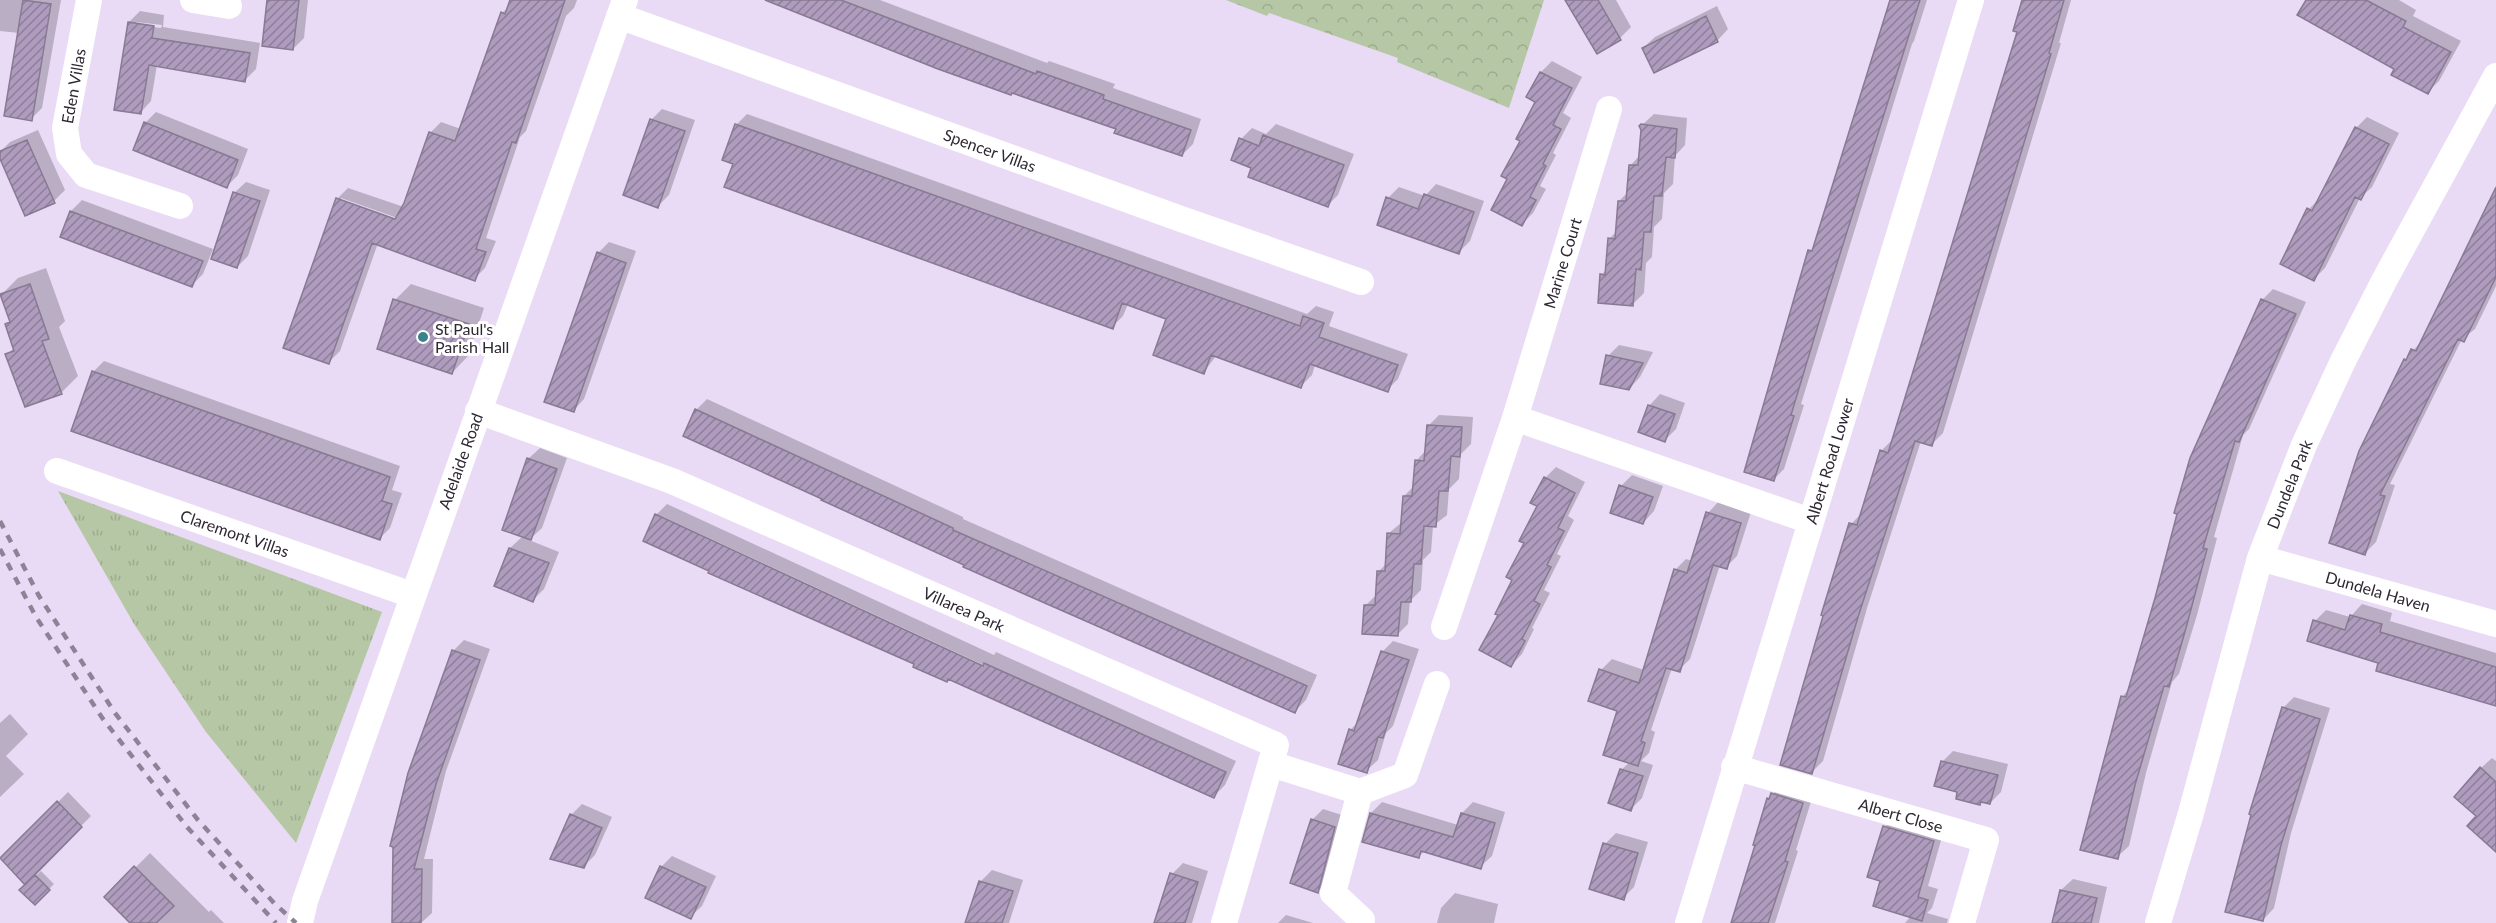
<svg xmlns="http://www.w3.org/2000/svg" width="2496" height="923" font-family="Lato,sans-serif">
	<defs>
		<pattern id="grass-tufts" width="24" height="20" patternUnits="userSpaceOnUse" patternTransform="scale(1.5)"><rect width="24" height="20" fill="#b6c7a5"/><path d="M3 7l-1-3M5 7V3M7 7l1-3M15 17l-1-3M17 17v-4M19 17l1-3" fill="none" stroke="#9dab8e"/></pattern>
		<pattern id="park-crowns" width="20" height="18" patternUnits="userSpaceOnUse" patternTransform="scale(1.5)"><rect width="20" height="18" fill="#b6c7a5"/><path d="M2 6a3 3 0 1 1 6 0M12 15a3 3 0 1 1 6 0" fill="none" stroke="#9dab8e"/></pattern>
		<pattern id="building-hatch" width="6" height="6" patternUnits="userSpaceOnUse" patternTransform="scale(1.5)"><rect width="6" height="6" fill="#af9bbe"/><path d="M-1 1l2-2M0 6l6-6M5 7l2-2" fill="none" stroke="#8f7e9b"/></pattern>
	</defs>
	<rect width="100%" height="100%" fill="#e9daf5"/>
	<path fill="url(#grass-tufts)" d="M58 491 382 612 296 843 206 732 134 624Z"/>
	<path fill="url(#park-crowns)" d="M1226 0H1544L1509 108 1397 62 1398 58 1269 13 1267 16Z"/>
	<path fill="#0003" fill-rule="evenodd" d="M0 0H61L42 108 31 119 19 33 0 31Z
		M269 0H308L304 38 293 49Z
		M511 0H577L574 8 566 16 526 131 520 137 486 238 496 241 485 268 474 279 378 243 340 351 329 362 337 199 348 188 404 207 430 133 441 122 461 129 502 13 509 7ZM341 198 403 220 402 223 341 202Z
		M773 0H880L1047 63 1049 61 1115 84 1113 88 1201 119 1193 144 1182 155 1118 128 1012 92 1010 94 772 3Z
		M1567 0H1616L1631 27 1620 38 1597 52Z
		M1892 0H1927L1914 41 1912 44 1801 404 1804 405 1784 469 1773 480 1810 251 1815 246Z
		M2024 0H2071L2059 43H2061L1943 433 1932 444 1921 441 1868 605 1823 761 1812 772 1851 524 1863 512 1881 451 1892 440 2019 31Z
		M2307 0H2399L2416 10 2413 16 2461 41 2439 81 2428 92Z
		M1717 6 1728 29 1717 41 1643 48 1655 37Z
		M140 11 164 15 163 27 260 43 256 69 245 80 157 65 151 101 140 113 129 22ZM136 22 162 25 161 28 136 25Z
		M1552 61 1582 77 1563 113 1571 118 1553 153 1556 155 1540 186 1546 189 1533 213 1522 224 1509 178 1537 101 1528 97 1541 72Z
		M662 109 695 120 669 195 658 206 651 120Z
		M156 112 248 149 238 175 227 186 145 123Z
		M747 114 1307 314 1316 306 1334 312 1329 326 1408 354 1398 379 1387 390 1315 365 1312 375 1301 386 1216 356 1204 372 1168 318 1128 304 1123 316 1112 327 735 163 736 125Z
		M1654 114 1687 118 1685 145 1675 156 1673 184 1664 193 1662 219 1654 227 1652 257 1646 263 1644 293 1633 304 1601 275 1607 269 1609 239 1617 231 1619 201 1628 192 1631 165 1640 155 1642 130 1641 126Z
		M2367 117 2399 133 2372 187 2360 198 2325 268 2314 279 2309 209 2320 198 2356 128Z
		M1276 124 1354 154 1338 195 1327 206 1253 168 1241 139 1252 128 1266 134Z
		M38 130 65 190 54 201 0 155V152L10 142Z
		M246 182 270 190 248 256 237 267 234 193Z
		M1436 184 1484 201 1470 241 1459 252 1388 198 1399 187 1425 196Z
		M2496 191V286L2475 329 2462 339 2390 484 2395 485 2376 542 2365 553 2361 451 2405 360 2424 338Z
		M82 200 213 249 203 274 192 285 62 236 71 211Z
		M609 242 636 251 584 399 573 411 598 253Z
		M46 268 65 321 59 327 78 376 61 393 7 354 15 347 7 324 11 321 1 295 18 278Z
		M411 284 484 308 468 356 452 373 395 300Z
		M2273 289 2306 302 2249 429 2243 435 2214 537 2217 538 2197 615 2179 674 2172 682 2146 773 2129 846 2117 857 2122 697 2129 689 2262 300Z
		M1619 345 1653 352 1640 377 1629 389 1608 356Z
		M104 361 400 466 392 490 402 493 390 528 379 539 93 372Z
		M1660 394 1685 403 1676 429 1665 440 1649 406Z
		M707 399 963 517V519L1317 675 1306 700 1295 711 966 564 696 410Z
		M1439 415 1473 417 1471 444 1461 454 1459 479 1449 489 1447 515 1433 526 1431 552 1423 560 1421 590 1410 601 1408 624 1397 635 1366 605 1377 594 1379 571 1387 563 1389 533 1402 522 1404 496 1414 486 1416 461 1426 450 1428 426Z
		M540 448 567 458 542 528 529 540 559 552 544 589 533 600 496 585 510 548 523 536 528 459Z
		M1556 467 1585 482 1568 516 1574 520 1557 554 1561 556 1544 590 1550 593 1532 628 1534 629 1522 654 1511 665 1500 615 1514 579 1539 506 1545 478Z
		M1632 475 1663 486 1654 511 1643 523 1621 486Z
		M1719 501 1751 512 1737 556 1726 567 1720 565 1690 659 1679 670 1672 668 1651 730 1655 732 1649 753 1641 761 1653 765 1642 798 1631 809 1610 802 1622 769 1630 762 1619 710 1601 670 1612 659 1644 670 1675 570 1686 559 1693 561 1708 513Z
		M667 504 994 655 996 652 1236 761 1225 785 1214 796 949 678 947 680 915 666 916 664 645 540 656 515ZM659 515 990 668 989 670 659 518Z
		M2362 604 2392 613 2390 621 2496 653V706L2378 670 2380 662 2315 621 2326 610 2350 617Z
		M464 640 490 649 446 771 424 859H433L432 913 421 923H393L453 651Z
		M1393 641 1419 649 1393 726 1386 733 1378 760 1366 771 1350 730 1359 721 1382 652Z
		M2294 697 2330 708 2291 833 2274 908 2263 920 2283 708Z
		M10 714 28 734 6 756 24 774 0 797V723Z
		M1953 751 2008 764 2001 792 1990 803 1959 791 1942 762Z
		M2492 758 2496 761V836L2478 816 2481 768Z
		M1784 783 1814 792 1796 850 1798 851 1775 923H1731L1757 844 1768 799Z
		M68 792 91 816 25 882 27 884 41 871 54 884 35 903 27 885 1 859Z
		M1382 802 1458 825 1462 813 1473 802 1505 812 1492 856 1480 867 1425 851 1419 856 1364 841 1371 813Z
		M582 804 612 817 595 855 584 866 571 815Z
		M1323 809 1345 816 1329 880 1318 891 1312 820Z
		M1896 816 1944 830 1928 886 1938 889 1932 908 1927 913 1948 919 1947 923H1905L1911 916 1885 827Z
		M1616 833 1648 842 1634 887 1623 898 1605 844Z
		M150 853 209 912 211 910 224 923H132L106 897Z
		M672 856 716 876 702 906 690 917 661 867Z
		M1183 863 1208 871 1192 923H1155L1172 874Z
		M992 870 1023 880 1009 923H967L981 881Z
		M2073 879 2107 887 2099 923H2053L2061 890Z
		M1455 893 1498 904 1494 923H1437L1441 908Z
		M1286 915 1313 923H1278Z"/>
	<path fill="url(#building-hatch)" stroke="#877a92" stroke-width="1.5" d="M23 0 51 4 32 121 4 116Z
		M267 0H299L293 50 262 46Z
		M510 0H565L516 143 512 142 476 249 486 252 475 281 372 243 329 364 283 348 336 198 395 219 404 203 429 132 455 141 501 12 505 14Z
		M765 0H841L1036 74 1037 71 1104 95 1103 99 1191 130 1182 156 1114 133 1116 129 1012 93 1011 95 938 69Z
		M1565 0H1598L1621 40 1597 54Z
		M1890 0H1920L1828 292 1791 415 1794 416 1774 481 1744 472 1808 250 1812 251Z
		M2022 0H2064L2049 53 2051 54 1932 446 1915 441 1858 617 1812 774 1780 765 1823 616 1821 615 1849 523 1857 525 1880 450 1888 453 2017 32 2013 31Z
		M2306 0H2366L2406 21 2403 27 2451 52 2428 94 2391 75 2394 69 2297 15Z
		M1706 16 1718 42 1654 73 1642 48Z
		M128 22 154 26 152 38 250 53 245 82 149 65 141 114 114 110Z
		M1540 72 1572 88 1553 125 1561 129 1543 164 1546 166 1530 197 1536 200 1522 226 1491 210 1507 179 1501 176 1520 141 1516 139 1535 102 1526 97Z
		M650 119 685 131 658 208 623 195Z
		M144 122 238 160 227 188 133 150Z
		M735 124 1300 326 1303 316 1324 323 1319 337 1398 365 1388 392 1310 364 1301 388 1211 355 1204 374 1153 355 1166 319 1122 303 1113 329 724 187 733 164 722 160Z
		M1641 124 1677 129 1675 158 1666 157 1662 196H1654L1651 232H1644L1641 270 1636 269 1633 306 1598 303 1600 274 1605 275 1608 238 1615 239 1618 201H1626L1629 165H1638L1641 130 1639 126Z
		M2355 127 2389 144 2361 200 2355 197 2314 281 2280 264 2307 208 2312 211Z
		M1263 135 1344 165 1328 207 1248 177 1251 168 1231 160 1239 138 1259 146Z
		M27 140 55 203 25 216 0 159V151Z
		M2496 187V277L2464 342 2458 339 2380 495 2385 496 2365 555 2329 543 2359 451 2404 359 2406 360 2411 349 2416 351Z
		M233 192 260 201 237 268 211 259Z
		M1424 194 1474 212 1459 254 1377 225 1386 197 1418 209Z
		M70 211 203 261 192 287 60 237Z
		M597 252 626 263 574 412 544 402Z
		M30 284 49 339 42 341 62 394 25 407 5 354 14 351 5 324 10 322 0 294Z
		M393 299 469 324 452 374 377 349Z
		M2261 299 2296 314 2239 442 2235 441 2203 548 2207 549 2186 628 2169 687 2164 686 2135 785 2118 859 2080 850 2121 696 2126 697 2155 598 2177 514 2174 513 2190 458Z
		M1606 355 1643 363 1629 390 1600 384Z
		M92 371 390 477 382 501 392 504 380 540 71 431Z
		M1648 405 1675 414 1665 442 1638 432Z
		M695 409 953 528V530L1307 686 1295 713 963 567 964 565 821 500 822 499 683 436Z
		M1427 425 1462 427 1460 457 1451 456 1448 491H1439L1436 527 1424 526 1421 564H1414L1411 602H1401L1398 636 1362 634 1364 605H1375L1377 571H1385L1387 533 1400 534 1403 496H1412L1415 460 1424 461Z
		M527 458 557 469 531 540 502 530Z
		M1544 477 1575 493 1558 528 1564 531 1547 565 1551 567 1534 601 1540 604 1522 639 1525 641 1511 667 1479 650 1498 615 1495 614 1512 580 1506 577 1524 543 1519 541 1537 506 1530 503Z
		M1619 485 1653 497 1643 524 1610 513Z
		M1706 512 1741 523 1727 569 1713 565 1680 672 1666 668 1641 741 1645 743 1638 766 1603 755 1617 711 1588 701 1599 669 1639 683 1674 569 1687 573Z
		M655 514 983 666 984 663 1226 772 1214 798 948 679 947 682 913 667 914 664 708 573 709 571 643 541Z
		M509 548 549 563 533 602 494 586Z
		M2350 615 2382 624 2380 632 2496 667V706L2376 671 2378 663 2307 641 2313 620 2345 630Z
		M452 650 480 660 436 784 414 869H422L421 923H392L393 847 390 846 408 773Z
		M1381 651 1409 660 1383 738 1378 737 1367 773 1338 764 1349 729 1354 731Z
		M2282 707 2320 719 2281 845 2263 921 2225 912 2251 815 2249 814Z
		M1941 761 1998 775 1990 804 1981 802 1980 805 1956 799 1957 792 1934 786Z
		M2480 767 2496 782V852L2467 826 2476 816 2454 797Z
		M1620 769 1643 776 1631 811 1608 803Z
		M1771 793 1803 803 1785 861 1788 862 1768 923H1731L1755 845H1753L1767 798 1769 799Z
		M57 801 82 827 25 885 0 858Z
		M1370 813 1453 837 1461 813 1495 823 1481 869 1421 851 1419 858 1362 842Z
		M570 814 602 828 584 868 550 859Z
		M1311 819 1335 827 1318 893 1290 883Z
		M1883 826 1934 841 1918 897 1928 900 1922 921 1873 906 1880 881 1867 877Z
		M1603 843 1638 853 1624 900 1589 889Z
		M134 866 174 906 156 923H130L104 897Z
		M660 866 706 887 691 919 645 898Z
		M1170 873 1198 882 1185 923H1154Z
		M35 875 50 890 35 905 19 890Z
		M979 881 1013 891 1002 923H965Z
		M2060 890 2097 898 2091 923H2052Z"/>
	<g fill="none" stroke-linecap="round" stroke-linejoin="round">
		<path stroke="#fff" stroke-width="26" d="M89 0 65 128 69 154 86 175 180 206
			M193 0 229 6
			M619 16 1181 219 1361 282
			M478 411 672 481 1276 745 1224 923
			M1515 418 1810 521
			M57 471 412 595
			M2260 558 2496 624
			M1444 627 1515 418 1609 109
			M1271 764 1360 792 1405 775 1437 684
			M1734 767 1986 840 1962 923
			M1360 792 1333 893 1362 920
			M300 923 305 901 625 0
			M1688 923 1971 0
			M2158 923 2191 813 2260 558 2304 445 2343 361 2385 279 2496 76"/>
		<path stroke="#8e8396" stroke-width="4.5" stroke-dasharray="8 8" stroke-linecap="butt" d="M0 521 39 596 115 713 198 820 274 903 296 923
			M0 549 36 617 103 719 187 827 276 923"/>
	</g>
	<circle fill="#3c828d" stroke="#fff" stroke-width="2" cx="423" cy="337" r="6"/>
	<g text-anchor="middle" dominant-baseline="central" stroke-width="6" stroke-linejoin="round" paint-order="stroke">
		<g font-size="16" fill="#2e2832" stroke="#fff">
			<text transform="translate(73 86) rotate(-80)">Eden Villas</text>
			<text transform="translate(990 150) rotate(20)">Spencer Villas</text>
			<text transform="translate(1562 263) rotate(-73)">Marine Court</text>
			<text transform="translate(460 461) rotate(-70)">Adelaide Road</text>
			<text transform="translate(1829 461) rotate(-73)">Albert Road Lower</text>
			<text transform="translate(2289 484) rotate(-68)">Dundela Park</text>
			<text transform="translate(235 533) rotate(19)">Claremont Villas</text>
			<text transform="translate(2378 591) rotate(16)">Dundela Haven</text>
			<text transform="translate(964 609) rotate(24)">Villarea Park</text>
			<text transform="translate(1901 815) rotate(16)">Albert Close</text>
		</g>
		<g font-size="16" fill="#2e2832" stroke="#fff" text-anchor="start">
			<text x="435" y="328">St Paul's<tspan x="435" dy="18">Parish Hall</tspan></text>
		</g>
	</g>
</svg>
